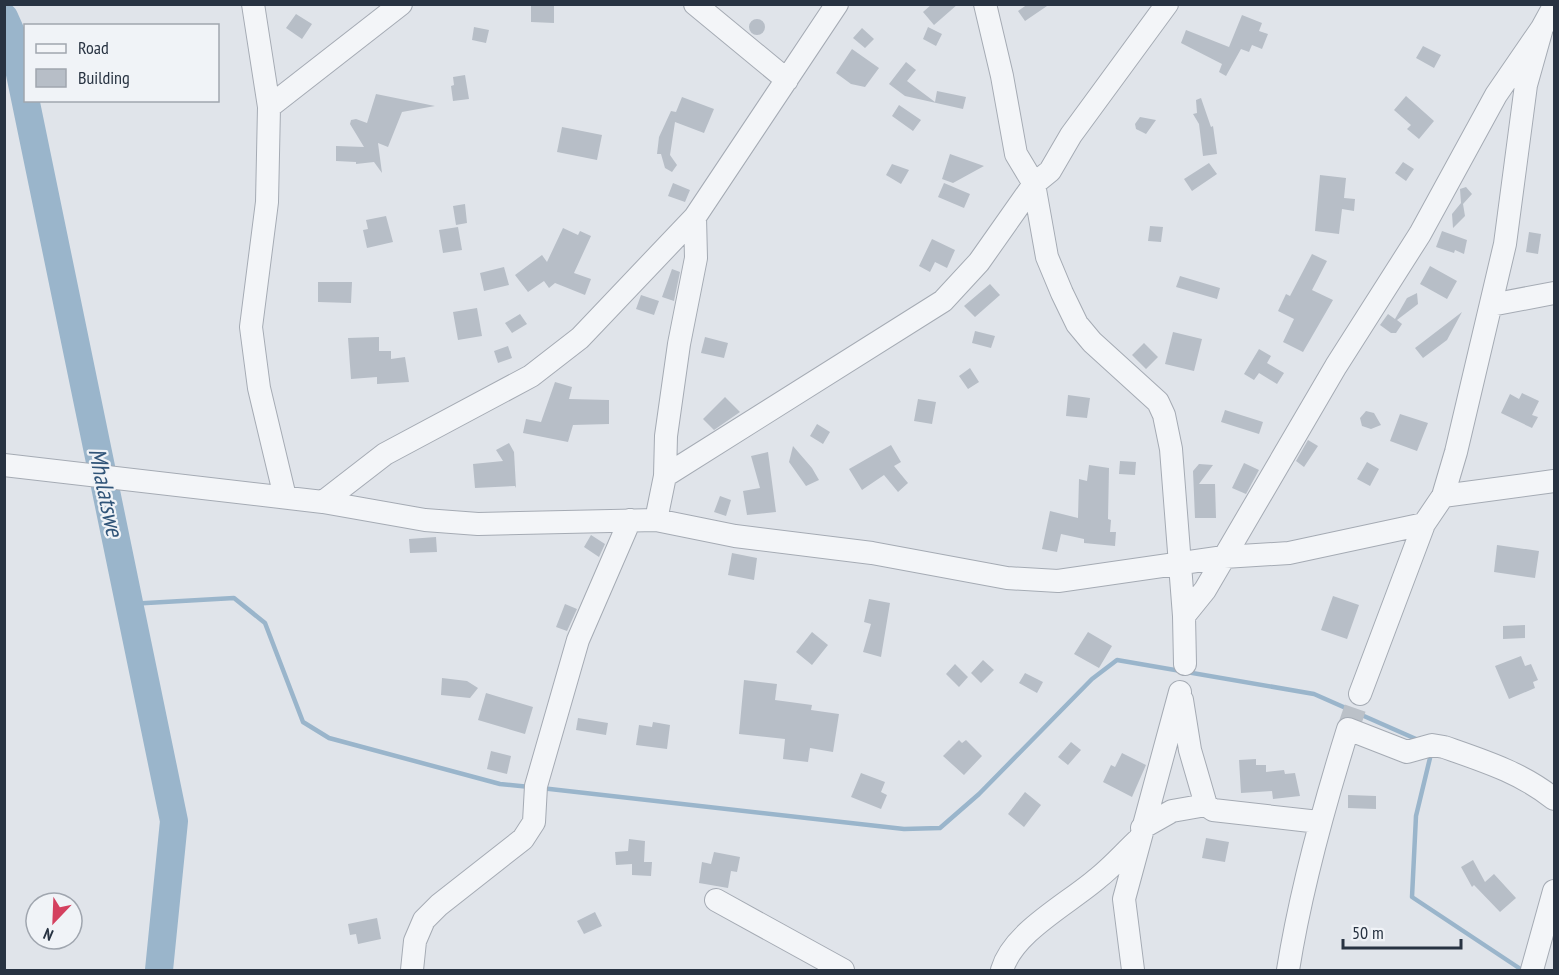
<svg xmlns="http://www.w3.org/2000/svg" width="1559" height="975" font-family="'PT Sans Narrow',sans-serif">
	<rect width="100%" height="100%" fill="#e0e4ea"/>
	<g fill="none" stroke-linecap="round" stroke-linejoin="round">
		<path stroke="#9ab5cb" stroke-width="4.5" d="M129 604 234 598 265 623 303 722 329 738 500 784 530 787
			M1430 758 1416 816 1412 897 1522 970
			M541 788 904 829 940 828 979 794 1092 679 1117 660 1314 694 1416 739"/>
		<path stroke="#9ab5cb" stroke-width="28" d="M4 17 12 35 174 821 159 970"/>
	</g>
	<path fill="#b7bec7" d="M531 4H554V23L531 22Z
		M932 4H958L934 25 923 12Z
		M1028 4H1050L1025 21 1018 11Z
		M296 14 312 24 302 39 286 28Z
		M1242 15 1262 23 1259 31 1268 34 1262 49 1252 45 1249 52 1241 49 1226 76 1219 72 1222 64 1181 43 1186 30 1229 47Z
		M749 27a8 8 0 1 1 16 0a8 8 0 1 1-16 0Z
		M474 27 489 30 486 43 472 40Z
		M928 27 942 34 936 46 923 39Z
		M862 28 874 39 865 48 853 38Z
		M1423 46 1441 55 1434 68 1416 58Z
		M852 49 879 68 865 87 851 84 836 73Z
		M906 62 916 70 907 81 935 102 937 91 966 97 963 109 905 96 889 84Z
		M465 75 469 99 453 101 451 86 454 85 453 77Z
		M376 94 435 106 402 112 388 147 378 143 382 173 374 162 356 164V162L336 161V146L364 147 350 124 351 120 356 119 367 123Z
		M1406 96 1434 121 1419 139 1407 129 1411 125 1394 110Z
		M682 97 714 109 704 133 675 122 670 155 677 165 672 172 665 168 661 154H657L659 137 671 111 676 112Z
		M1201 98 1211 127 1213 126 1217 154 1203 156 1199 124 1193 114 1197 113 1196 100Z
		M899 105 921 120 913 131 892 116Z
		M1140 117 1156 120 1146 134 1136 129 1135 124Z
		M562 127 602 135 597 160 557 152Z
		M950 154 984 166 953 183 942 179Z
		M1403 162 1414 169 1406 181 1395 173Z
		M1209 163 1217 174 1192 191 1184 179Z
		M892 164 909 170 901 184 886 175Z
		M1320 175 1346 178 1344 198 1355 199 1354 211 1342 209 1339 234 1315 231Z
		M673 183 690 190 685 202 668 196Z
		M944 183 970 194 964 208 938 197Z
		M1466 187 1472 194 1463 204 1465 216 1453 228 1452 214 1461 203 1460 189Z
		M465 204 467 223 456 225 453 206Z
		M386 216 393 242 367 248 363 230 368 229 366 220Z
		M1150 226 1163 227 1161 242 1148 241Z
		M458 227 462 250 443 253 439 230Z
		M563 228 578 235 580 231 591 236 574 273 591 279 585 295 555 283 549 288 544 281 528 292 515 275 542 255 547 262Z
		M1442 231 1467 240 1464 254 1455 250 1454 253 1436 247Z
		M1529 232 1541 234 1538 254 1526 252Z
		M932 239 955 250 947 268 935 262 930 272 919 266Z
		M1312 254 1327 261 1312 290 1333 300 1303 352 1283 342 1294 319 1278 311 1286 294 1290 296Z
		M1430 266 1457 281 1447 299 1420 284Z
		M504 267 509 285 484 291 480 273Z
		M672 269 680 272 674 301 662 297Z
		M1180 276 1220 288 1217 299 1176 287Z
		M318 282H352L351 303 318 302Z
		M990 284 1000 295 975 317 964 306Z
		M1417 293 1418 304 1397 320 1402 324 1396 333H1391L1380 325 1388 314 1395 319 1407 298Z
		M641 295 659 301 654 315 636 309Z
		M477 308 482 336 458 340 453 312Z
		M1462 312 1447 340 1423 358 1415 348Z
		M520 314 527 324 512 333 505 323Z
		M975 331 995 336 991 348 972 343Z
		M1173 332 1202 339 1194 371 1165 364Z
		M379 337V351H391V359L405 357 409 382 377 384V377L351 379 348 338Z
		M705 337 728 343 724 358 701 353Z
		M1144 343 1158 357 1146 369 1132 355Z
		M508 346 512 358 498 363 494 351Z
		M1259 349 1271 356 1267 363 1284 373 1277 384 1259 373 1254 380 1244 374Z
		M970 368 979 382 968 389 959 376Z
		M555 382 572 387 569 399 609 400V424L573 425 568 442 523 433 526 419 541 422Z
		M1522 393 1539 401 1532 415 1538 417 1532 428 1501 413 1510 394 1519 399Z
		M1068 395 1090 398 1087 418 1066 416Z
		M725 397 740 412 714 430 703 419Z
		M918 399 936 402 932 424 914 421Z
		M1225 410 1263 422 1259 434 1221 422Z
		M1366 411 1374 413 1381 425 1371 429 1362 426 1360 418Z
		M1400 414 1428 423 1417 451 1390 441Z
		M817 424 830 432 823 444 810 436Z
		M1308 440 1318 446 1304 467 1296 461Z
		M509 443 514 452 516 488 515 486 475 488 473 464 503 461 496 450Z
		M891 445 901 462 894 466 908 483 898 492 884 475 862 490 849 469Z
		M793 446 812 468 819 480 806 486 789 462Z
		M768 452 776 512 747 515 743 491 760 488 751 456Z
		M1120 461 1136 462 1135 475 1119 474Z
		M1367 462 1379 469 1370 486 1357 479Z
		M1244 463 1259 470 1246 494 1232 488Z
		M1199 464 1213 465 1199 484H1215L1216 518H1195L1193 471Z
		M1089 465 1109 468 1108 519 1111 520 1110 532H1116L1115 546 1084 543V539L1061 534 1057 552 1042 549 1050 511 1078 518 1079 479 1087 481Z
		M720 496 731 500 726 516 714 512Z
		M591 535 605 544 599 557 584 547Z
		M436 537 437 552 410 553 409 539Z
		M1497 545 1539 551 1535 578 1494 572Z
		M732 553 757 558 754 580 728 575Z
		M1333 596 1359 605 1347 639 1321 630Z
		M869 599 890 603 881 657 863 652 871 624 864 622Z
		M565 604 577 609 567 631 556 627Z
		M1525 625V638L1503 639V626Z
		M812 632 828 645 812 665 796 652Z
		M1088 632 1112 646 1099 668 1074 654Z
		M1521 656 1525 666 1531 664 1538 680 1533 682 1535 688 1509 699 1495 666Z
		M983 660 994 670 981 683 971 673Z
		M955 664 968 677 959 687 946 674Z
		M1025 673 1043 682 1037 693 1019 683Z
		M442 678 467 681 478 688 470 698 441 695Z
		M744 680 777 684 775 700 812 705 811 710 839 714 833 752 810 748 808 762 783 759 785 739 739 734Z
		M486 693 533 707 525 734 478 720Z
		M578 718 608 723 606 735 576 730Z
		M653 722 670 725 667 749 636 745 639 725 652 727Z
		M959 740 962 743 966 740 982 756 964 775 943 756Z
		M1071 742 1081 750 1068 765 1058 757Z
		M491 751 511 756 507 774 487 769Z
		M1122 753 1146 765 1132 797 1103 782 1111 765 1115 767Z
		M1256 759V765H1266V772L1284 770 1285 774 1295 773 1300 796 1273 799 1272 791 1241 793 1239 760Z
		M861 773 885 782 881 792 887 795 881 809 851 797Z
		M1025 792 1041 805 1024 827 1008 814Z
		M1348 795 1376 796V809L1348 808Z
		M1206 838 1229 842 1225 862 1202 858Z
		M629 839 645 841 644 862H652L651 876 632 875V864L616 865 615 852 628 851Z
		M714 852 740 857 737 872 731 871 728 888 699 883 702 862 711 864Z
		M1473 860 1485 882 1494 874 1516 898 1500 912 1474 885 1472 887 1461 867Z
		M595 912 602 926 584 934 577 921Z
		M377 918 381 939 358 944 356 934 350 935 348 924Z"/>
	<g fill="none" stroke-linecap="round" stroke-linejoin="round">
		<path stroke="#bbc1c8" stroke-width="22" stroke-dasharray="22 11" stroke-linecap="butt" d="M1348 729 1360 694"/>
		<defs>
			<path id="minor" d="M253 4 269 107 267 202 251 327 259 388 285 497
				M695 4 787 80
				M985 4 1002 76 1016 154 1034 184 1047 257 1062 293 1077 324 1092 342 1158 402 1164 415 1171 449 1184 616
				M269 107 401 4
				M1491 305 1554 293
				M4 465 323 502 425 520 478 524 656 520 735 536 872 553 1007 578 1058 581 1224 557 1289 553 1424 524
				M665 476 943 301 979 262 1034 184 1050 171 1071 135 1167 4
				M1443 496 1554 481
				M323 502 385 454 531 376 580 338 695 217 837 4
				M656 520 665 476 666 436 679 344 696 258 695 217
				M1185 664 1184 616 1205 590 1336 366 1420 234 1496 95 1542 28
				M1360 694 1424 524 1443 496 1456 452 1505 244 1526 85 1542 28 1554 6
				M1182 700 1190 750 1206 805 1213 810 1319 822
				M1142 828 1172 811 1206 805
				M716 900 843 970
				M412 970 415 941 424 920 439 905 523 839 534 822 536 786 578 640 630 520
				M1002 970C1013 932 1068 904 1098 878 1113 866 1125 852 1139 839
				M1133 970 1124 899 1180 692
				M1288 970C1301 888 1323 809 1348 729L1407 752 1432 745 1444 747C1484 761 1522 773 1554 799
				M1532 970 1554 891"/>
		</defs>
		<use href="#minor" stroke="#a5abb4" stroke-width="24"/>
		<use href="#minor" stroke="#f3f5f8" stroke-width="22"/>
	</g>
	<g text-anchor="middle" dominant-baseline="central" stroke-width="4.5" stroke-linejoin="round" paint-order="stroke">
		<g font-size="24" font-style="italic" fill="#305478" stroke="#f0f3f7">
			<text transform="translate(106 492) rotate(78)">Mhalatswe</text>
		</g>
	</g>
	<rect width="1559" height="975" fill="none" stroke="#283342" stroke-width="12"/>
	<rect x="24" y="24" width="195" height="78" fill="#f0f3f7" stroke="#a0a6af" stroke-width="1.5"/>
	<rect x="36" y="44" width="30" height="9" fill="#f3f5f8" stroke="#a0a6af" stroke-width="1.5"/>
	<text x="78" y="54" font-size="18" fill="#283342">Road</text>
	<rect x="36" y="69" width="30" height="18" fill="#b7bec7" stroke="#a0a6af" stroke-width="1.5"/>
	<text x="78" y="84" font-size="18" fill="#283342">Building</text>
	<g transform="translate(54 921) rotate(203)"><circle r="28" fill="#f0f3f7" stroke="#a0a6af" stroke-width="1.5"/>
	<path d="M0-4.5L10 22L0 15L-10 22Z" fill="#d4405f"/>
	<text y="-9" font-size="16" font-weight="bold" text-anchor="middle" fill="#283342">N</text>
	</g>
	<path d="M1343 939v9h118v-9" fill="none" stroke="#283342" stroke-width="3"/>
	<text x="1352" y="939" font-size="18" fill="#283342" stroke="#f0f3f7" stroke-width="4.5" paint-order="stroke">50 m</text>
</svg>
